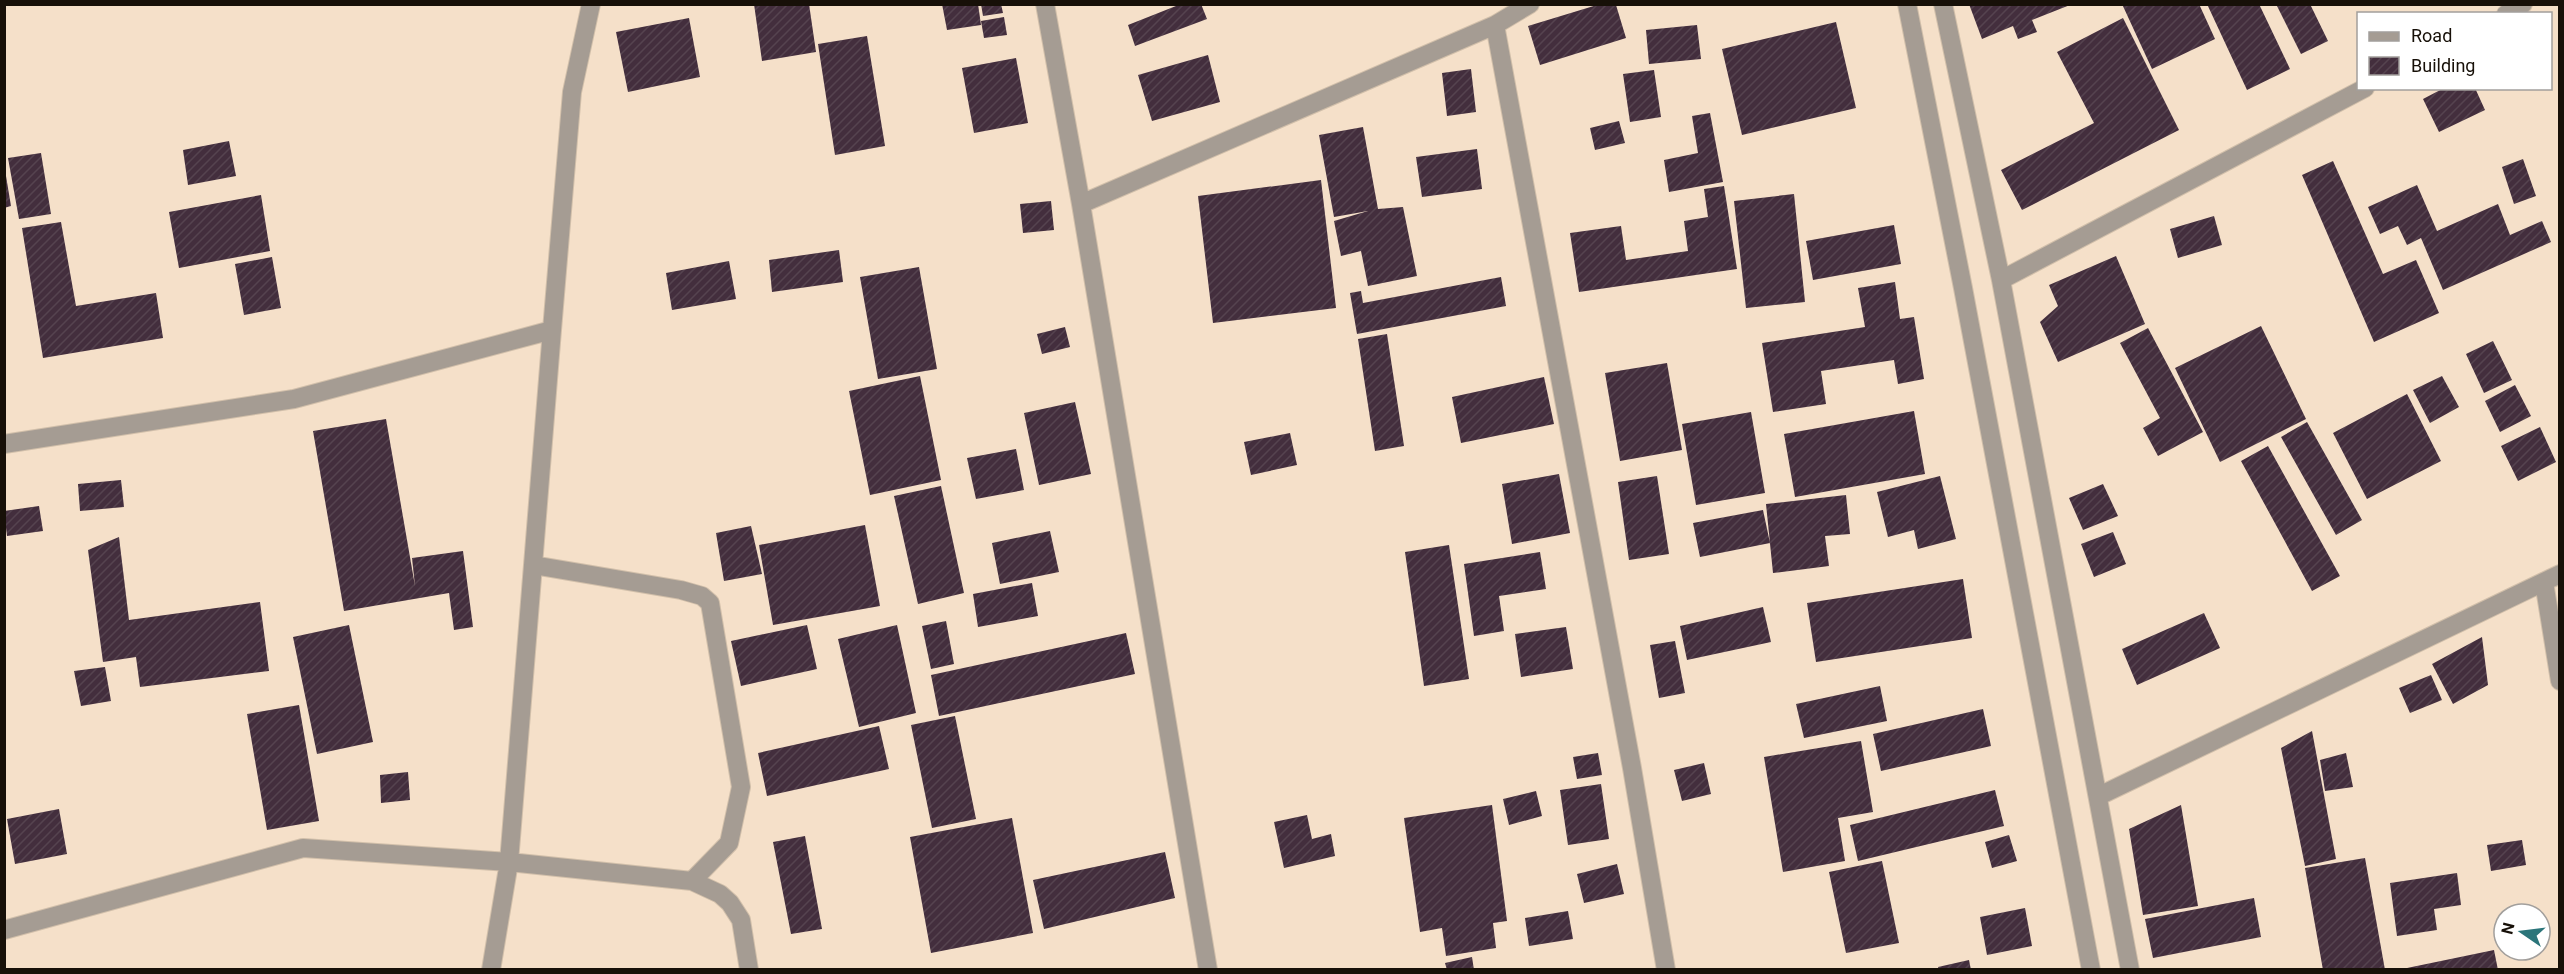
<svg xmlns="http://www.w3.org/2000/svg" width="2564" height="974" font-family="Roboto,sans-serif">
	<defs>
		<pattern id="building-hatch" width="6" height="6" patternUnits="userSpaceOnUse" patternTransform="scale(1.5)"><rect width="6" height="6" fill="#432e3d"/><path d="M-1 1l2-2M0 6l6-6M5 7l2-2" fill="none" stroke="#55434f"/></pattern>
	</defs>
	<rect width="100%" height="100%" fill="#f5e0c9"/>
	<path fill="url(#building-hatch)" d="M754 4H809L816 52 762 61Z
		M942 4H978L981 25 947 30Z
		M981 4H1001L1003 13 983 16Z
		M1181 4H1201L1207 19 1135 46 1128 25Z
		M1969 4H2070V5L2032 20 2037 32 2018 39 2013 26 1982 39Z
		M2122 4H2199L2215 39 2152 69Z
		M2207 4H2259L2290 69 2247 90Z
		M2276 4H2310L2328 41 2301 54Z
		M1597 5H1616L1626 38 1540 65 1528 26Z
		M1004 17 1007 35 984 38 981 21Z
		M689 18 700 77 628 92 616 32Z
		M2123 18 2179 130 2022 210 2001 170 2094 123 2057 52Z
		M1836 22 1856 108 1742 135 1722 49Z
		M1697 25 1701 59 1649 64 1646 30Z
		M867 36 885 146 835 155 818 44Z
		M1208 55 1220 102 1152 121 1138 75Z
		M1016 58 1028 123 974 133 962 68Z
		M1471 69 1476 112 1447 116 1442 73Z
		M1654 70 1661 117 1630 122 1623 74Z
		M2444 88H2475L2485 110 2439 132 2423 99Z
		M1710 113 1723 182 1669 192 1664 160 1698 153 1692 116Z
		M1619 121 1625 143 1595 150 1590 128Z
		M1363 127 1378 209 1403 207 1417 276 1368 286 1361 251 1341 256 1334 221 1368 211 1334 217 1319 135Z
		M229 141 236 176 188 185 183 150Z
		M1477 149 1482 189 1422 197 1416 157Z
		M41 153 51 214 19 219 8 158Z
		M2523 159 2536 196 2514 204 2502 167Z
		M2333 161 2383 274 2416 260 2439 313 2374 342 2302 175Z
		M6 176 11 206 4 208V177Z
		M1321 180 1336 308 1213 323 1198 196Z
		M2417 185 2437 231 2498 204 2510 235 2542 221 2551 242 2443 290 2421 238 2407 245 2398 226 2380 234 2368 207Z
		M1724 186 1737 269 1579 292 1570 233 1621 226 1626 260 1688 251 1684 221 1708 217 1704 189Z
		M1794 194 1805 302 1746 308 1734 201Z
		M261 195 270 251 179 268 169 212Z
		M1051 201 1054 230 1023 233 1020 204Z
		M2214 216 2222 245 2178 258 2170 229Z
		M61 222 76 306 156 293 163 338 43 358 22 228Z
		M1894 225 1901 264 1813 280 1806 241Z
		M839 250 843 282 772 292 769 260Z
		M2116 256 2145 324 2058 362 2040 322 2058 306 2049 285Z
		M272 257 281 308 244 315 235 264Z
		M729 261 736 299 672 310 666 273Z
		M919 267 937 369 878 379 860 277Z
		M1501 277 1506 306 1357 334 1350 293 1361 291 1363 303Z
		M1895 282 1900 319 1914 317 1924 379 1898 384 1894 360 1821 371 1826 404 1773 412 1762 343 1865 327 1858 288Z
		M2261 326 2306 419 2220 462 2175 368Z
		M1065 327 1070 347 1042 354 1037 334Z
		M2148 328 2203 432 2158 456 2143 428 2160 418 2120 343Z
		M1387 334 1404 446 1375 451 1358 339Z
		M2493 341 2512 380 2484 393 2466 354Z
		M1667 363 1682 450 1620 461 1605 373Z
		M920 376 941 480 870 495 849 391Z
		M2442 376 2459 407 2430 423 2413 390Z
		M1544 377 1554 424 1461 443 1452 397Z
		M2515 385 2531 416 2500 432 2485 401Z
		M2407 394 2441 461 2367 499 2333 433Z
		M1075 402 1091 474 1039 485 1024 413Z
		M1914 411 1925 474 1795 497 1784 434Z
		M1751 412 1765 493 1696 505 1682 424Z
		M386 419 415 586 412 558 463 551 473 627 454 630 449 593 344 611 313 431Z
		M2307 422 2362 520 2336 535 2281 437Z
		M2540 427 2556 462 2518 481 2501 446Z
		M1290 433 1297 465 1251 475 1244 442Z
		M2268 446 2340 576 2312 591 2241 461Z
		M1016 449 1024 490 976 499 967 458Z
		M1559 474 1570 533 1512 544 1502 484Z
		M1657 476 1669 554 1629 560 1618 482Z
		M1940 476 1956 539 1918 549 1914 530 1888 537 1877 492Z
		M121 480 124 507 80 511 78 484Z
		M2103 484 2118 516 2083 530 2069 498Z
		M941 486 964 593 918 604 894 496Z
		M1846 495 1850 534 1825 536 1829 566 1773 573 1766 504Z
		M39 506 43 531 7 536 4 511Z
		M1763 510 1770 543 1700 557 1693 523Z
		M865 525 880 606 773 625 759 545Z
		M751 526 762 574 724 581 716 533Z
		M1050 531 1059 572 1000 584 992 543Z
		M2113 532 2126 564 2094 577 2081 544Z
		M119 537 129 620 260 602 269 671 140 687 136 657 103 662 88 550Z
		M1449 545 1469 679 1424 686 1405 552Z
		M1540 552 1546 589 1499 596 1504 631 1474 636 1464 564Z
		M1963 579 1972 638 1816 662 1807 603Z
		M1032 583 1038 616 978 627 973 594Z
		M1763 607 1771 642 1687 660 1680 626Z
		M2204 613 2220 648 2137 685 2122 649Z
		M946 621 954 664 931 669 922 626Z
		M349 625 373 742 317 754 293 637Z
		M807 625 817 669 741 686 731 641Z
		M897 625 916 713 859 727 838 639Z
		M1566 627 1573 669 1521 677 1515 634Z
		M1126 633 1135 674 939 716 931 675Z
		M2482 637 2488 685 2453 704 2432 664Z
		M1675 641 1685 693 1659 698 1650 645Z
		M105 667 111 701 81 706 74 671Z
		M2431 675 2442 700 2410 713 2399 688Z
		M1880 686 1887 721 1804 738 1796 704Z
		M299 705 319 821 267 830 247 714Z
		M1983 709 1991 746 1881 771 1873 734Z
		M955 716 976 819 932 828 911 725Z
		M879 726 889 769 767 796 758 753Z
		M2312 731 2336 859 2305 866 2281 748Z
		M1861 741 1873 812 1838 818 1845 861 1783 872 1764 757Z
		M1598 753 1602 775 1577 779 1573 757Z
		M2346 753 2353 787 2325 791 2320 760Z
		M1704 763 1711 794 1682 801 1674 770Z
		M408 772 410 800 381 803 380 775Z
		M1601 784 1609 839 1568 845 1560 790Z
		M1995 790 2004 826 1858 861 1850 825Z
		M1536 791 1542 816 1509 825 1503 799Z
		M1492 805 1507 921 1493 923 1496 948 1446 956 1442 928 1420 932 1404 818Z
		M2181 805 2198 906 2143 915 2129 829Z
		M59 809 67 854 15 864 7 819Z
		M1307 815 1312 839 1331 834 1335 856 1284 868 1274 822Z
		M1012 818 1033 933 931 953 910 837Z
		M2009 835 2017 861 1992 868 1985 842Z
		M805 836 822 929 791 934 773 842Z
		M2522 840 2526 865 2491 871 2487 845Z
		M1165 852 1175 898 1044 929 1033 880Z
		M2365 858 2385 970H2323L2305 868Z
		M1882 861 1899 943 1846 953 1829 872Z
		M1617 864 1624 894 1584 903 1577 874Z
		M2457 873 2461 905 2434 909 2437 930 2397 936 2390 883Z
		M2254 898 2261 937 2153 958 2145 919Z
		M2025 908 2032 946 1987 955 1980 917Z
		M1568 911 1573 939 1529 946 1525 918Z
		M2494 950 2498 970H2407V968Z
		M1472 957 1474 970H1447L1445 963Z
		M1969 960 1971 970H1939L1938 967Z"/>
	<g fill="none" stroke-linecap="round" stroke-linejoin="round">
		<defs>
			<path id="minor" d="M1045 4 1081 204 1208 970
				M1907 4 1963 288 2091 970
				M1943 4 2001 280 2130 970
				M2506 14 2523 4
				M1495 25 1632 768 1666 970
				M1081 204 1495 25 1530 4
				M2001 280 2365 88
				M4 444 294 399 552 330 572 92 591 4
				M533 565 681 590 702 596 710 603 741 787 729 843 692 881
				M2544 582 2560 681
				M2099 796 2560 574
				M4 930 303 848 509 862 692 881 720 894 730 903 741 920 749 970
				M491 970 509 862 552 330"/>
		</defs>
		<use href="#minor" stroke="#d1bfaa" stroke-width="20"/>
		<use href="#minor" stroke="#a59c93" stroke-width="18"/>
	</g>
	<rect width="2564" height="974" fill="none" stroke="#171008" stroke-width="12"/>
	<rect x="2357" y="12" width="195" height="78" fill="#ffffff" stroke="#a29f9c" stroke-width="1.5"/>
	<rect x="2369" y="32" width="30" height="9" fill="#a59c93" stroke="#a29f9c" stroke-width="1.5"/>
	<text x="2411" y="42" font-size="18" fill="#171008">Road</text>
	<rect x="2369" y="57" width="30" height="18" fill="url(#building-hatch)" stroke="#a29f9c" stroke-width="1.5"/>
	<text x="2411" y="72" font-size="18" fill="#171008">Building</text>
	<g transform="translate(2522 932) rotate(284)"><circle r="28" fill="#ffffff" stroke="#a29f9c" stroke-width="1.5"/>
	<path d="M0-4.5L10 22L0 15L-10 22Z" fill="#2b757a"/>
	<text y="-9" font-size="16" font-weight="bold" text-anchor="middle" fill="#171008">N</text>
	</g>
</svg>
